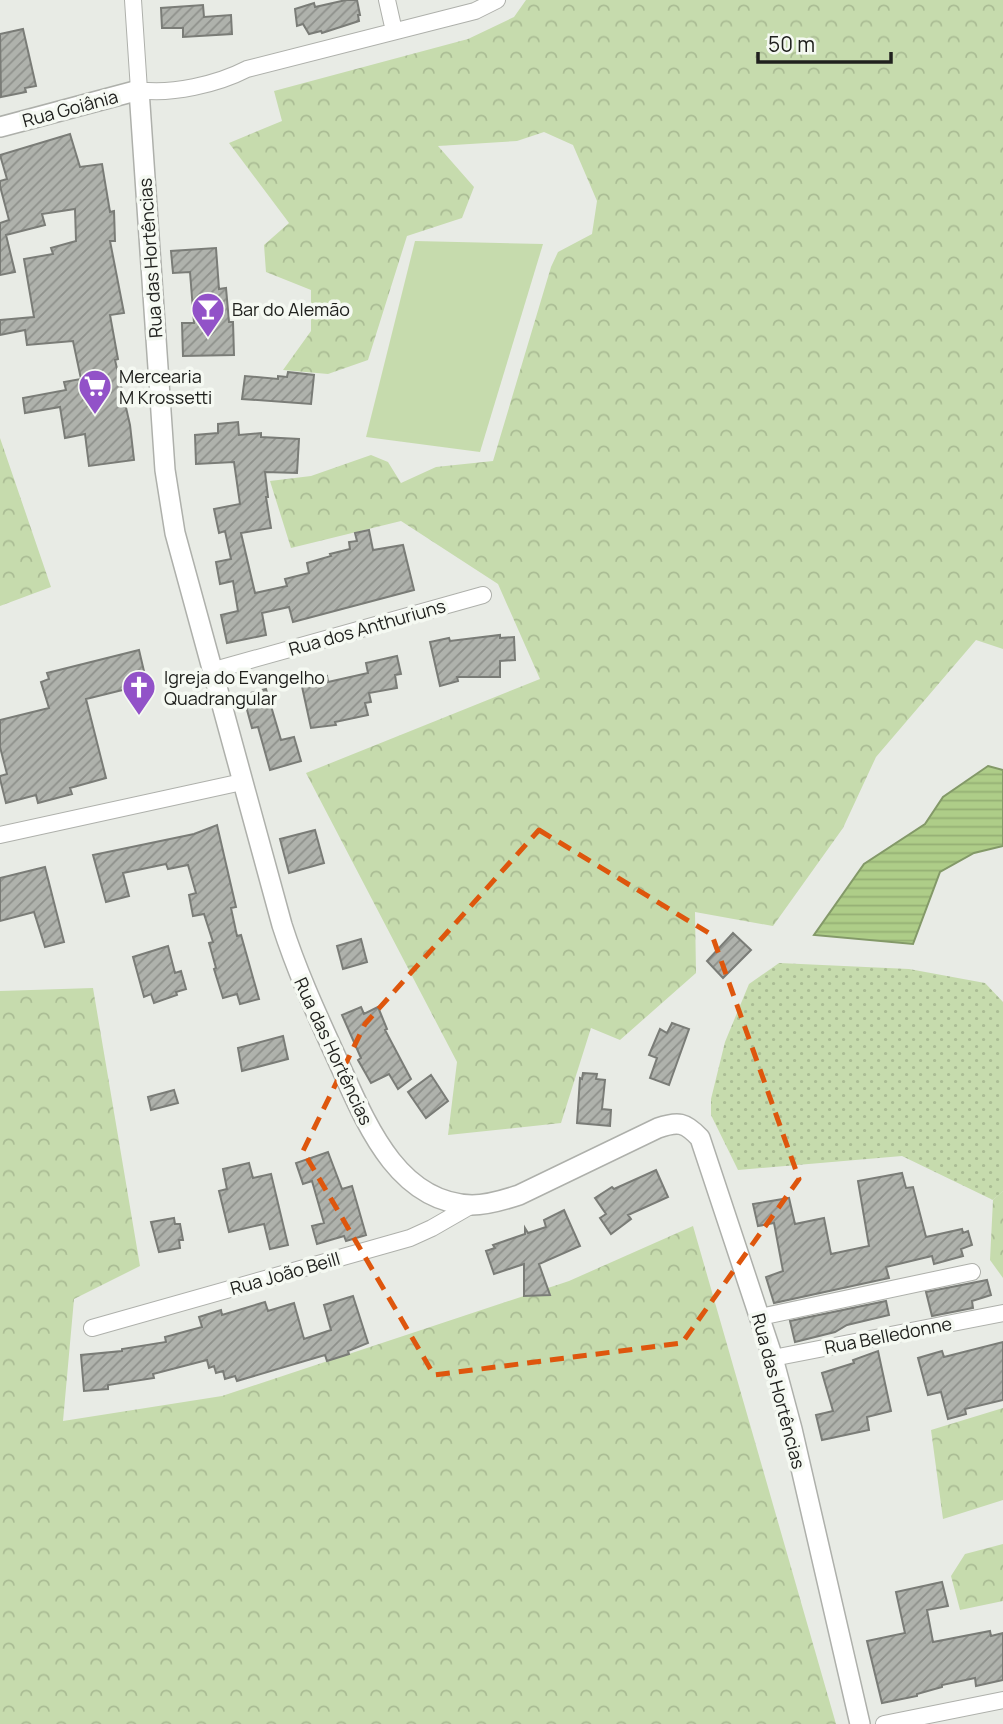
<svg xmlns="http://www.w3.org/2000/svg" width="1003" height="1724" font-family="Manrope,sans-serif">
	<defs>
		<pattern id="grass-dots" width="8" height="8" patternUnits="userSpaceOnUse" patternTransform="scale(1.75)"><rect width="8" height="8" fill="#c6dbad"/><path d="M2 2h.1M6 6h.1" fill="none" stroke="#aabc94" stroke-width="1.8" stroke-linecap="round"/></pattern>
		<pattern id="forest-crowns" width="20" height="18" patternUnits="userSpaceOnUse" patternTransform="scale(1.75)"><rect width="20" height="18" fill="#c6dbad"/><path d="M2 6a3 3 0 1 1 6 0M12 15a3 3 0 1 1 6 0" fill="none" stroke="#aabc94"/></pattern>
		<pattern id="water-rules" width="6" height="5" patternUnits="userSpaceOnUse" patternTransform="scale(1.75)"><rect width="6" height="5" fill="#aecd88"/><path d="M0 2.5h6" fill="none" stroke="#95b075"/></pattern>
		<pattern id="building-hatch" width="6" height="6" patternUnits="userSpaceOnUse" patternTransform="scale(1.75)"><rect width="6" height="6" fill="#afb2ac"/><path d="M-1 1l2-2M0 6l6-6M5 7l2-2" fill="none" stroke="#8e908b"/></pattern>
	</defs>
	<rect width="100%" height="100%" fill="#e8ebe5"/>
	<path fill="url(#grass-dots)" d="M779 963 909 969 985 983 1003 1002V1191L993 1200 902 1156 738 1170 711 1115V1099L725 1042 749 984Z"/>
	<path fill="url(#forest-crowns)" d="M526 0H1003V649L976 640 876 757 843 828 773 926 695 912 696 973 620 1040 591 1028 561 1123 448 1135 457 1062 306 773 540 679 498 584 401 521 291 548 270 481 311 476 371 455 388 462 401 483 436 467 493 461 551 267 558 252 592 234 597 201 573 145 544 132 517 141 438 146 474 187 462 218 407 236 368 360 328 374 283 370 311 331V290L266 272 264 245 289 223 229 143 282 121 274 91 468 39 514 17Z
		M0 438 51 587 0 606Z
		M93 988 140 1266 74 1299 63 1421 222 1396 569 1281 693 1226 836 1724H0V991Z
		M1003 1191V1278L990 1260 993 1200Z
		M1003 1408V1500L943 1519 931 1430Z
		M1003 1544V1601L960 1610 951 1576 965 1554Z"/>
	<path fill="#c6dbad" d="M415 241 543 244 480 452 366 437Z"/>
	<path fill="url(#water-rules)" stroke="#839968" stroke-width="2" d="M988 766 1003 770V846L974 853 940 872 913 944 814 935 864 864 925 824 943 797Z"/>
	<path fill="url(#building-hatch)" stroke="#7a7c77" stroke-width="2" d="M346 0H357L360 15H358L359 21 322 33 321 31 309 34 303 24 297 26 295 9 314 3 315 7Z
		M203 5 204 17 231 15 232 34 183 37V28H162L161 8Z
		M23 29 36 86 25 88 26 92 1 97 0 34Z
		M70 134 80 167 102 164 110 212 114 211 115 241H110L124 313 110 315 118 359 115 360 130 425 134 460 89 466 85 434 65 438 60 407 25 413 23 398 66 390 64 382 81 379 73 341 27 345 25 330 0 335V320L34 317 24 259 53 254 51 248 76 241 75 209 42 214 45 225 6 235 15 272 0 275V223L9 220 0 186V181L7 179 0 155Z
		M216 248 219 289 226 288 229 322H233L234 355 183 356 182 323H194L190 272 173 273 171 251Z
		M288 372 314 375 311 404 242 399 245 376 278 379V376L287 377Z
		M238 422 239 435 261 433V437L299 439 297 473 265 472 268 497H266L271 528 241 533 255 593 287 586 285 579 309 573 307 563 331 556 330 554 350 549 349 542 357 541 355 533 369 530 373 550 403 545 414 590 293 622 289 607 262 613 266 635 227 643 221 615 238 611 233 581 220 584 216 562 231 559 225 531 219 533 214 509 240 504 234 462 196 464 195 435 218 433V424Z
		M500 635V638L514 637 515 660 500 661V677H457L458 681 440 686 430 642 449 638 450 641Z
		M139 650 147 684 86 699 106 778 70 788 72 794 38 803 36 795 6 803 0 779V776L7 774 0 747V720L49 708 41 682 49 679 47 673Z
		M397 656 401 674 395 675 397 688 369 693 371 702 365 703 368 715 335 722 336 725 311 728 301 682 327 676 328 682 368 673 366 663Z
		M266 689 281 740 294 737 301 761 270 770 258 727 252 728 243 695Z
		M217 825 236 907 231 908 237 936 241 935 259 999 240 1004 237 994 223 998 214 969 216 968 209 943 213 942 204 914 193 916 189 895 196 893 188 865 168 869 166 864 123 873 129 896 106 902 93 855 194 834Z
		M315 830 324 863 289 873 280 839Z
		M45 867 64 942 45 947 34 912 0 921V878Z
		M733 933 751 950 723 978 707 961Z
		M361 939 367 962 343 969 337 946Z
		M168 946 175 973 181 971 186 989 176 992 177 995 154 1003 151 994 144 997 133 957Z
		M361 1007 364 1014 378 1007 387 1029 385 1030 411 1079 398 1089 389 1074 371 1083 358 1060 361 1058 342 1015Z
		M672 1023 689 1029 669 1085 650 1078 657 1058 649 1055 660 1029 667 1033Z
		M283 1036 288 1059 242 1071 238 1048Z
		M583 1073 597 1074 596 1079 605 1080 602 1109 611 1110 610 1126 577 1123 580 1078 582 1079Z
		M431 1075 448 1101 426 1118 408 1092Z
		M174 1090 178 1103 151 1110 148 1097Z
		M328 1152 342 1189 352 1186 366 1235 346 1241 344 1236 317 1244 312 1226 324 1223 312 1181 303 1184 296 1163Z
		M249 1163 253 1178 271 1174 288 1245 270 1249 264 1224 229 1232 219 1191 227 1189 223 1169Z
		M656 1170 668 1197 628 1215 631 1219 611 1234 600 1218 606 1214 595 1198 612 1187 614 1189Z
		M902 1173 906 1188 913 1187 926 1237 962 1229 963 1233 968 1231 972 1245 961 1249 963 1256 934 1264 932 1256 886 1267 889 1278 774 1303 766 1277 783 1271 774 1223 758 1226 753 1204 789 1198 795 1224 824 1218 831 1254 869 1246 858 1181Z
		M564 1210 580 1246 539 1264 550 1295 524 1296V1264L494 1274 486 1251 495 1248 493 1245 525 1234V1228L528 1233 546 1227 544 1220Z
		M174 1218 175 1224H180L183 1240H179L180 1248 159 1252 151 1222Z
		M987 1280 991 1295 972 1301 973 1308 932 1316 926 1292Z
		M353 1296 368 1343 348 1351 349 1354 327 1361 325 1355 237 1381 235 1376 225 1379 223 1371 216 1373 214 1366 209 1368 207 1360 153 1374 154 1378 108 1385V1389L84 1391 81 1355 122 1351V1349L166 1342 165 1337 202 1327 199 1317 221 1310 222 1315 265 1302 268 1311 294 1303 304 1339 331 1330 324 1305Z
		M886 1301 889 1315 847 1325 835 1332 795 1342 790 1321Z
		M1003 1342V1400L965 1409 966 1414 948 1419 941 1392 928 1395 918 1358 942 1351 944 1357Z
		M878 1351 891 1411 867 1417 869 1430 822 1440 816 1415 833 1411 822 1373 854 1363 853 1360Z
		M942 1582 948 1606 927 1610 933 1642 990 1631 991 1636 1003 1633V1680L976 1686 975 1678 942 1685V1687L917 1694V1696L882 1703 867 1641 905 1633 896 1592Z"/>
	<g fill="none" stroke-linecap="round" stroke-linejoin="round">
		<defs>
			<path id="minor" d="M133 0 139 90
				M387 0 394 31
				M139 90C171 95 218 84 247 69L475 11 497 0
				M211 671 483 595
				M0 835 242 782
				M760 1317 972 1272
				M92 1328 410 1238 432 1228 472 1205
				M773 1358 1003 1313
				M884 1724 1003 1700"/>
			<path id="tertiary" d="M0 127 139 90 165 470 175 533 282 925C297 972 317 1015 337 1059 364 1118 395 1203 472 1205 488 1205 504 1200 519 1195L658 1128C678 1121 685 1122 700 1138L773 1358 792 1429 860 1724"/>
		</defs>
		<use href="#minor" stroke="#aeb0ab" stroke-width="18"/>
		<use href="#tertiary" stroke="#aeb0ab" stroke-width="22"/>
		<use href="#minor" stroke="#fff" stroke-width="16"/>
		<use href="#tertiary" stroke="#fff" stroke-width="19"/>
	</g>
	<path fill="none" stroke="#de560d" stroke-width="5" stroke-dasharray="14 9" stroke-linejoin="round" d="M539 830 712 935 799 1179 682 1343 434 1375 303 1151 365 1024Z"/>
	<defs>
		<symbol id="bar-pin" viewBox="-11 -11 22 30"><path d="M0 17L-7.5 6A9.5 9.5 0 1 1 7.5 6Z" fill="#9252c8" stroke="#f5f9f2"/><path d="M-6-5H6L.8 .8V4.5H3.5V6h-7V4.5H-.8V.8Z" fill="#fff"/></symbol>
		<symbol id="supermarket-pin" viewBox="-11 -11 22 30"><path d="M0 17L-7.5 6A9.5 9.5 0 1 1 7.5 6Z" fill="#9252c8" stroke="#f5f9f2"/><path d="M-6-5.5h2.5l.6 2H6L4.5 2H-2.5L-4.4-4H-6ZM-1.5 3.2a1.3 1.3 0 1 0 .1 0ZM3 3.2a1.3 1.3 0 1 0 .1 0Z" fill="#fff"/></symbol>
		<symbol id="church-pin" viewBox="-11 -11 22 30"><path d="M0 17L-7.5 6A9.5 9.5 0 1 1 7.5 6Z" fill="#9252c8" stroke="#f5f9f2"/><path d="M-1.2-6h2.4v3.5h3.3v2.4h-3.3V6h-2.4V-.1h-3.3v-2.4h3.3Z" fill="#fff"/></symbol>
	</defs>
	<g fill-rule="evenodd">
		<use href="#bar-pin" x="189" y="290" width="38" height="52"/>
		<use href="#supermarket-pin" x="76" y="367" width="38" height="52"/>
		<use href="#church-pin" x="120" y="668" width="38" height="52"/>
	</g>
	<g text-anchor="middle" dominant-baseline="central" stroke-width="7" stroke-linejoin="round" paint-order="stroke">
		<g font-size="18" fill="#20211e" stroke="#f5f9f2">
			<text transform="translate(70 108) rotate(-15)">Rua Goiânia</text>
			<text transform="translate(150 258) rotate(-94)">Rua das Hortências</text>
			<text transform="translate(367 627) rotate(-16)">Rua dos Anthuriuns</text>
			<text transform="translate(334 1051) rotate(65)">Rua das Hortências</text>
			<text transform="translate(285 1273) rotate(-16)">Rua João Beill</text>
			<text transform="translate(888 1335) rotate(-11)">Rua Belledonne</text>
			<text transform="translate(779 1391) rotate(75)">Rua das Hortências</text>
		</g>
		<g font-size="18" fill="#20211e" stroke="#f5f9f2" text-anchor="start">
			<text x="232" y="309">Bar do Alemão</text>
			<text x="119" y="376">Mercearia<tspan x="119" dy="21">M Krossetti</tspan></text>
			<text x="164" y="677">Igreja do Evangelho<tspan x="164" dy="21">Quadrangular</tspan></text>
		</g>
	</g>
	<path d="M758 52v10h133v-10" fill="none" stroke="#20211e" stroke-width="3.5"/>
	<text x="768" y="52" font-size="21" fill="#20211e" stroke="#f5f9f2" stroke-width="5" paint-order="stroke">50 m</text>
</svg>
